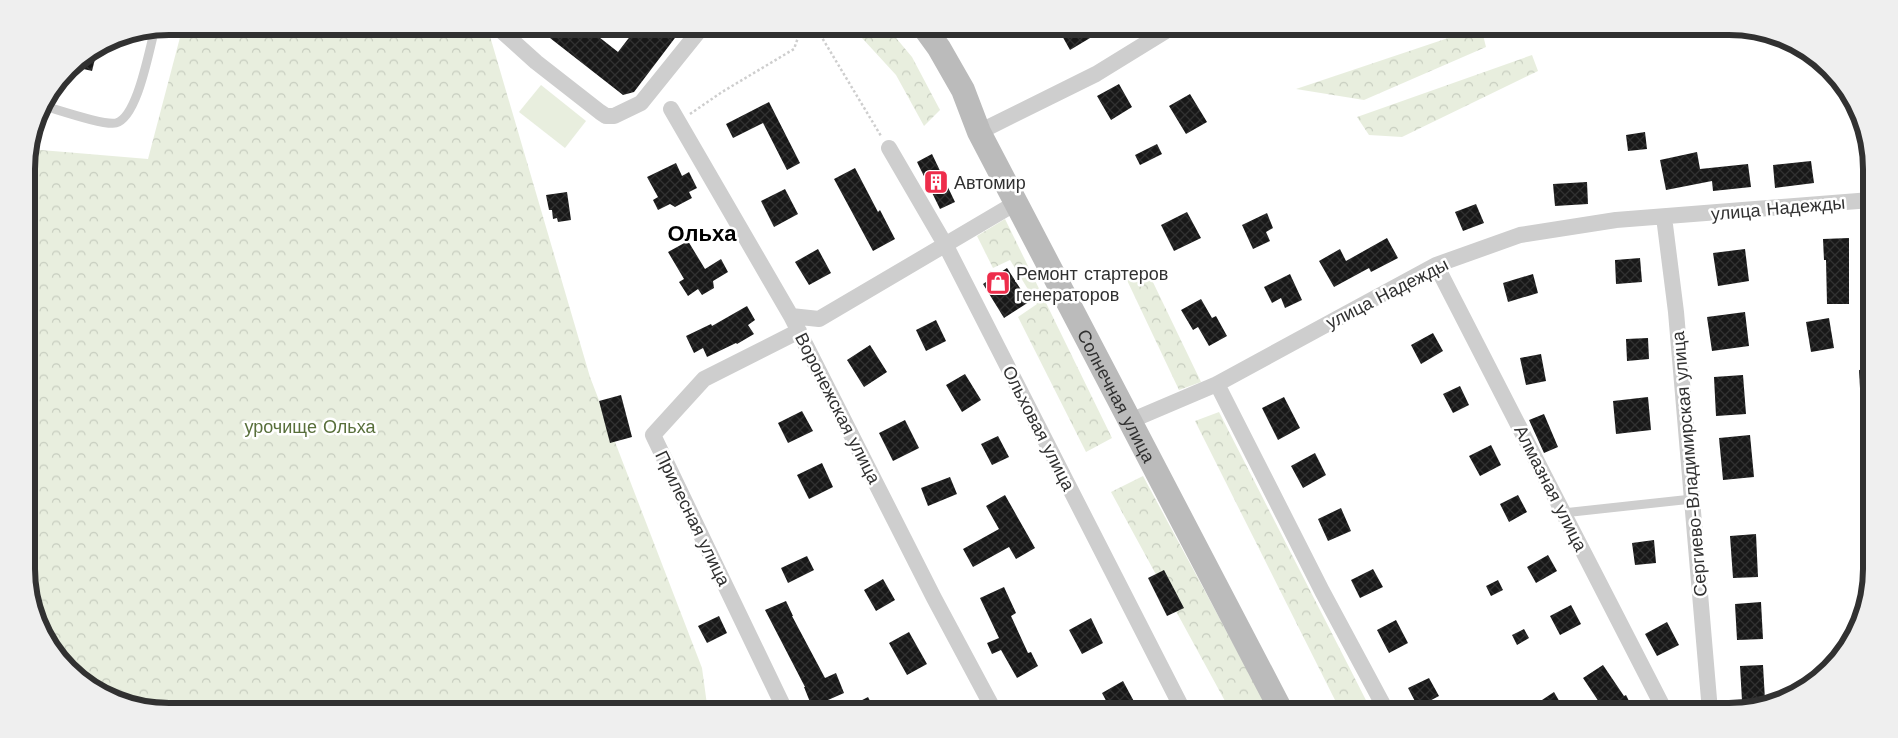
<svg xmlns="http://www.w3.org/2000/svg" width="1898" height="738" font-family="'Work Sans',sans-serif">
	<defs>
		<pattern id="forest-crowns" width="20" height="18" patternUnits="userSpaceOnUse" patternTransform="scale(1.25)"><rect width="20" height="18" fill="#e8eede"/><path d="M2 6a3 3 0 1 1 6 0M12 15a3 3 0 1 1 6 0" fill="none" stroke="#c7cdbf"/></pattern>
		<pattern id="building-cross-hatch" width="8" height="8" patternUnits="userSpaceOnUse" patternTransform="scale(1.25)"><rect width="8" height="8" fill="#181818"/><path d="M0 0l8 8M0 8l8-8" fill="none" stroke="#313131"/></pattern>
	</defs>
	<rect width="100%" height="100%" fill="#fff"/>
	<path fill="url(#forest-crowns)" d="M183 26H487L590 377 702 668 708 712H169L123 704 61 663 29 597 27 159 29 149 148 159Z
		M851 26H886L912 57 940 110 924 126 896 75Z
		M1481 27 1486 47 1364 100 1296 89Z
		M1532 55 1538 71 1402 137 1369 135 1357 117Z
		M1005 219 1112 438 1086 452 1018 317 1037 304 1010 260 993 268 977 236Z
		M1125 276H1150L1201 382 1179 390Z
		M1219 412 1372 712H1341L1195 421Z
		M1143 476 1270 712H1231L1111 492Z"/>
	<path fill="#e8eede" d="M541 85 586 121 565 148 519 112Z"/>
	<path fill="url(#building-cross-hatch)" d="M559 26H585L618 52 638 26H684L634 92 623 95 550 38Z
		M1070 26H1110L1070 50 1060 32Z
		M98 47 92 71 71 66 75 62Z
		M1119 84 1132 107 1111 120 1097 96Z
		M1190 94 1207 122 1186 134 1169 106Z
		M769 102 800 163 787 170 763 123 733 138 726 124Z
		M1645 132 1647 149 1628 151 1626 135Z
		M1157 144 1162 154 1140 165 1135 155Z
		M1697 152 1700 169 1748 164 1751 187 1713 191 1712 181 1666 190 1660 160Z
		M932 154 955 202 940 209 917 162Z
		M1811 161 1814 183 1775 188 1773 165Z
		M676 163 682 176 689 172 697 188 689 192 692 198 675 207 670 204 658 210 653 200 658 197 647 177Z
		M855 168 878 212 880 210 895 239 873 251 834 179Z
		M1587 182 1588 204 1555 206 1553 184Z
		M785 189 798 214 774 227 761 201Z
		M567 192 571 220 558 222 557 218 553 219 552 210H549L546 195Z
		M1476 204 1484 223 1463 231 1455 212Z
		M1187 212 1201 238 1174 251 1161 225Z
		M1267 213 1273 228 1266 232 1270 241 1253 249 1242 225Z
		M1387 238 1398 258 1371 272 1369 268 1334 287 1319 261 1340 249 1346 261Z
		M1849 238V304H1827L1826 260H1824L1823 239Z
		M688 241 705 269 721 259 728 272 713 281 714 288 702 295 698 289 688 296 679 282 684 279 668 252Z
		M818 249 831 273 809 285 795 262Z
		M1745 249 1749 281 1718 286 1713 253Z
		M1640 258 1642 282 1616 284 1615 260Z
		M1007 268 1029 302 1004 318 983 284Z
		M1290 274 1302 300 1285 308 1281 298 1272 303 1264 287Z
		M1533 274 1538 293 1508 302 1503 283Z
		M1201 299 1212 318 1216 316 1227 336 1209 346 1198 327 1193 330 1181 310Z
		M747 306 755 320 748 325 754 334 737 344 736 343 707 357 703 348 694 353 686 336 711 324 712 326Z
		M1745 312 1749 346 1712 351 1707 317Z
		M1829 318 1834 348 1811 352 1806 322Z
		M936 320 946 341 926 351 916 330Z
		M1433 333 1443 351 1421 364 1411 345Z
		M1648 338 1649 359 1627 361 1626 339Z
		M870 345 887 372 864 387 847 360Z
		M1541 354 1546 381 1526 385 1520 358Z
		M1871 369V425H1862L1859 370Z
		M965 374 981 400 962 412 946 385Z
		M1743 375 1746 414 1716 416 1714 377Z
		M1460 386 1469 405 1453 413 1443 394Z
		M621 395 632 437 610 443 599 401Z
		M1284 397 1300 428 1278 440 1262 408Z
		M1648 397 1651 430 1616 434 1613 401Z
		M802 411 813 431 788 443 778 423Z
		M1544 414 1558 447 1544 453 1529 420Z
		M905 420 919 448 893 461 879 433Z
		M1750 435 1754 477 1723 480 1719 438Z
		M998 436 1009 457 992 465 981 444Z
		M1491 445 1501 465 1480 476 1469 456Z
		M1315 453 1326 475 1303 488 1291 466Z
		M822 463 833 487 809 499 797 475Z
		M950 477 957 494 928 506 921 488Z
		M1005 495 1035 548 1016 559 1009 547 973 567 963 549 999 529 986 506Z
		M1518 495 1527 512 1509 522 1500 504Z
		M1341 508 1351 531 1328 541 1318 519Z
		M1756 534 1758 577 1733 578 1730 536Z
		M1654 540 1656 563 1635 565 1632 543Z
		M1548 555 1557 571 1536 583 1527 567Z
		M807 556 814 570 788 583 781 568Z
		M1373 569 1383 587 1360 598 1351 580Z
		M1164 570 1184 608 1167 616 1148 578Z
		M883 579 895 600 876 611 864 590Z
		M1498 580 1503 590 1491 596 1486 586Z
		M1004 587 1016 613 1011 616 1028 653 1031 652 1038 666 1017 678 1001 650 992 654 987 643 999 638 980 598Z
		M786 601 793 616H792L825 678 836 673 844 693 812 707 804 687H805L765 610Z
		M1761 602 1763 639 1737 640 1735 604Z
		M1571 605 1581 624 1560 635 1550 616Z
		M719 616 727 633 707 643 698 626Z
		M1091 618 1103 643 1082 654 1069 630Z
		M1396 620 1408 643 1389 653 1377 630Z
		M1667 622 1679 645 1657 656 1645 634Z
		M1524 629 1529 638 1517 645 1512 635Z
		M909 632 927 664 907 675 889 643Z
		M1603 665 1624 696 1626 695 1634 711H1605L1583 678Z
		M1763 665 1765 700 1742 701 1740 666Z
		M1429 678 1439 696 1418 707 1408 688Z
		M1123 681 1137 707 1130 712H1112L1102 693Z
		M1554 692 1561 704 1549 711 1542 700Z
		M868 697 876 712H839Z"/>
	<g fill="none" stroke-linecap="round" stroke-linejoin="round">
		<path stroke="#cecece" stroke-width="2.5" stroke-dasharray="2.5 2.5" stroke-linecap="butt" d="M815 26 881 136
			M690 114 722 92 794 49 802 26"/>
		<path stroke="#cecece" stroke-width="9" d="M41 105C56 109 104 126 116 123 138 117 149 49 155 29
			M1563 513 1692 499"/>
		<path stroke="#cecece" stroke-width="16" d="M496 26 536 62 600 112 606 116H614L641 103 703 26
			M671 109 791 316 934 598 995 712
			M979 132 1096 74 1174 26
			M889 148 946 246 1184 712
			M1664 217 1676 312 1710 711
			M1436 265 1665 711
			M791 316 819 319 1016 203
			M1217 384 1322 591 1387 712
			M1130 421 1217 384 1436 265 1520 235 1616 220 1871 200
			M786 712 653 435 704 379 799 331"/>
		<path stroke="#bbb" stroke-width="24" id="s1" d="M923 26 939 48 963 90 979 132 1282 712"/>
	</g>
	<defs>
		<symbol id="building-square" viewBox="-11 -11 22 22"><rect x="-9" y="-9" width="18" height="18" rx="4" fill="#ee2d4b" stroke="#fff"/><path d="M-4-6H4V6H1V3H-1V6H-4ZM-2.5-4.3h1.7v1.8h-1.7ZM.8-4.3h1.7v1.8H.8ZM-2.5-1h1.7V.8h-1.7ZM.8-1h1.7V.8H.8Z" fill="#fff"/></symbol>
		<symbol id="shop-square" viewBox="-11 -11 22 22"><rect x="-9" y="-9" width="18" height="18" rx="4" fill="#ee2d4b" stroke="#fff"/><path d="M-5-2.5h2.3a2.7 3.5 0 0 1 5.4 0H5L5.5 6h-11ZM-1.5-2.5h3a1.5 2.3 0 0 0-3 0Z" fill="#fff"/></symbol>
	</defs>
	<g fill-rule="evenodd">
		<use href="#building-square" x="922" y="168" width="28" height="28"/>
		<use href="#shop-square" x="984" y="269" width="28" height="28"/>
	</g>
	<g text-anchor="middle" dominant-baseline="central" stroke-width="5" stroke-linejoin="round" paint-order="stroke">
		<g font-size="18" fill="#313131" stroke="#fff" text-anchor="start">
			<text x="954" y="182">Автомир</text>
			<text x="1016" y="273">Ремонт стартеров<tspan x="1016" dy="21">генераторов</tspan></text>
		</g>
		<g font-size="18" fill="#313131" stroke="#fff">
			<text transform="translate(1778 208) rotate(-5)">улица Надежды</text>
			<text transform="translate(1387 293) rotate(-27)">улица Надежды</text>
			<text stroke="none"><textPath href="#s1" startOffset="418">Солнечная улица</textPath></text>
			<text transform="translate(838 408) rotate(63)">Воронежская улица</text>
			<text transform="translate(1039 428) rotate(63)">Ольховая улица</text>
			<text transform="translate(1689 464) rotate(-95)">Сергиево-Владимирская улица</text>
			<text transform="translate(1551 488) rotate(63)">Алмазная улица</text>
			<text transform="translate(693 518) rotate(64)">Прилесная улица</text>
		</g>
		<g font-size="18" fill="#586f3b" stroke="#fff">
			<text x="310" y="426">урочище Ольха</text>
		</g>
		<g font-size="22" font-weight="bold" fill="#000" stroke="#fff">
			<text x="702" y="233">Ольха</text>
		</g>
	</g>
	<path d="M0 0H1898V738H0ZM169 35H1729A134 134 0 0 1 1863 169V569A134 134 0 0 1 1729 703H169A134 134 0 0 1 35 569V169A134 134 0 0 1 169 35Z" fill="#efefef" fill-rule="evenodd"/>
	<path fill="none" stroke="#313131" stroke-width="6" d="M169 35H1729A134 134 0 0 1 1863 169V569A134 134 0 0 1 1729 703H169A134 134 0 0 1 35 569V169A134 134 0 0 1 169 35Z"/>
</svg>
